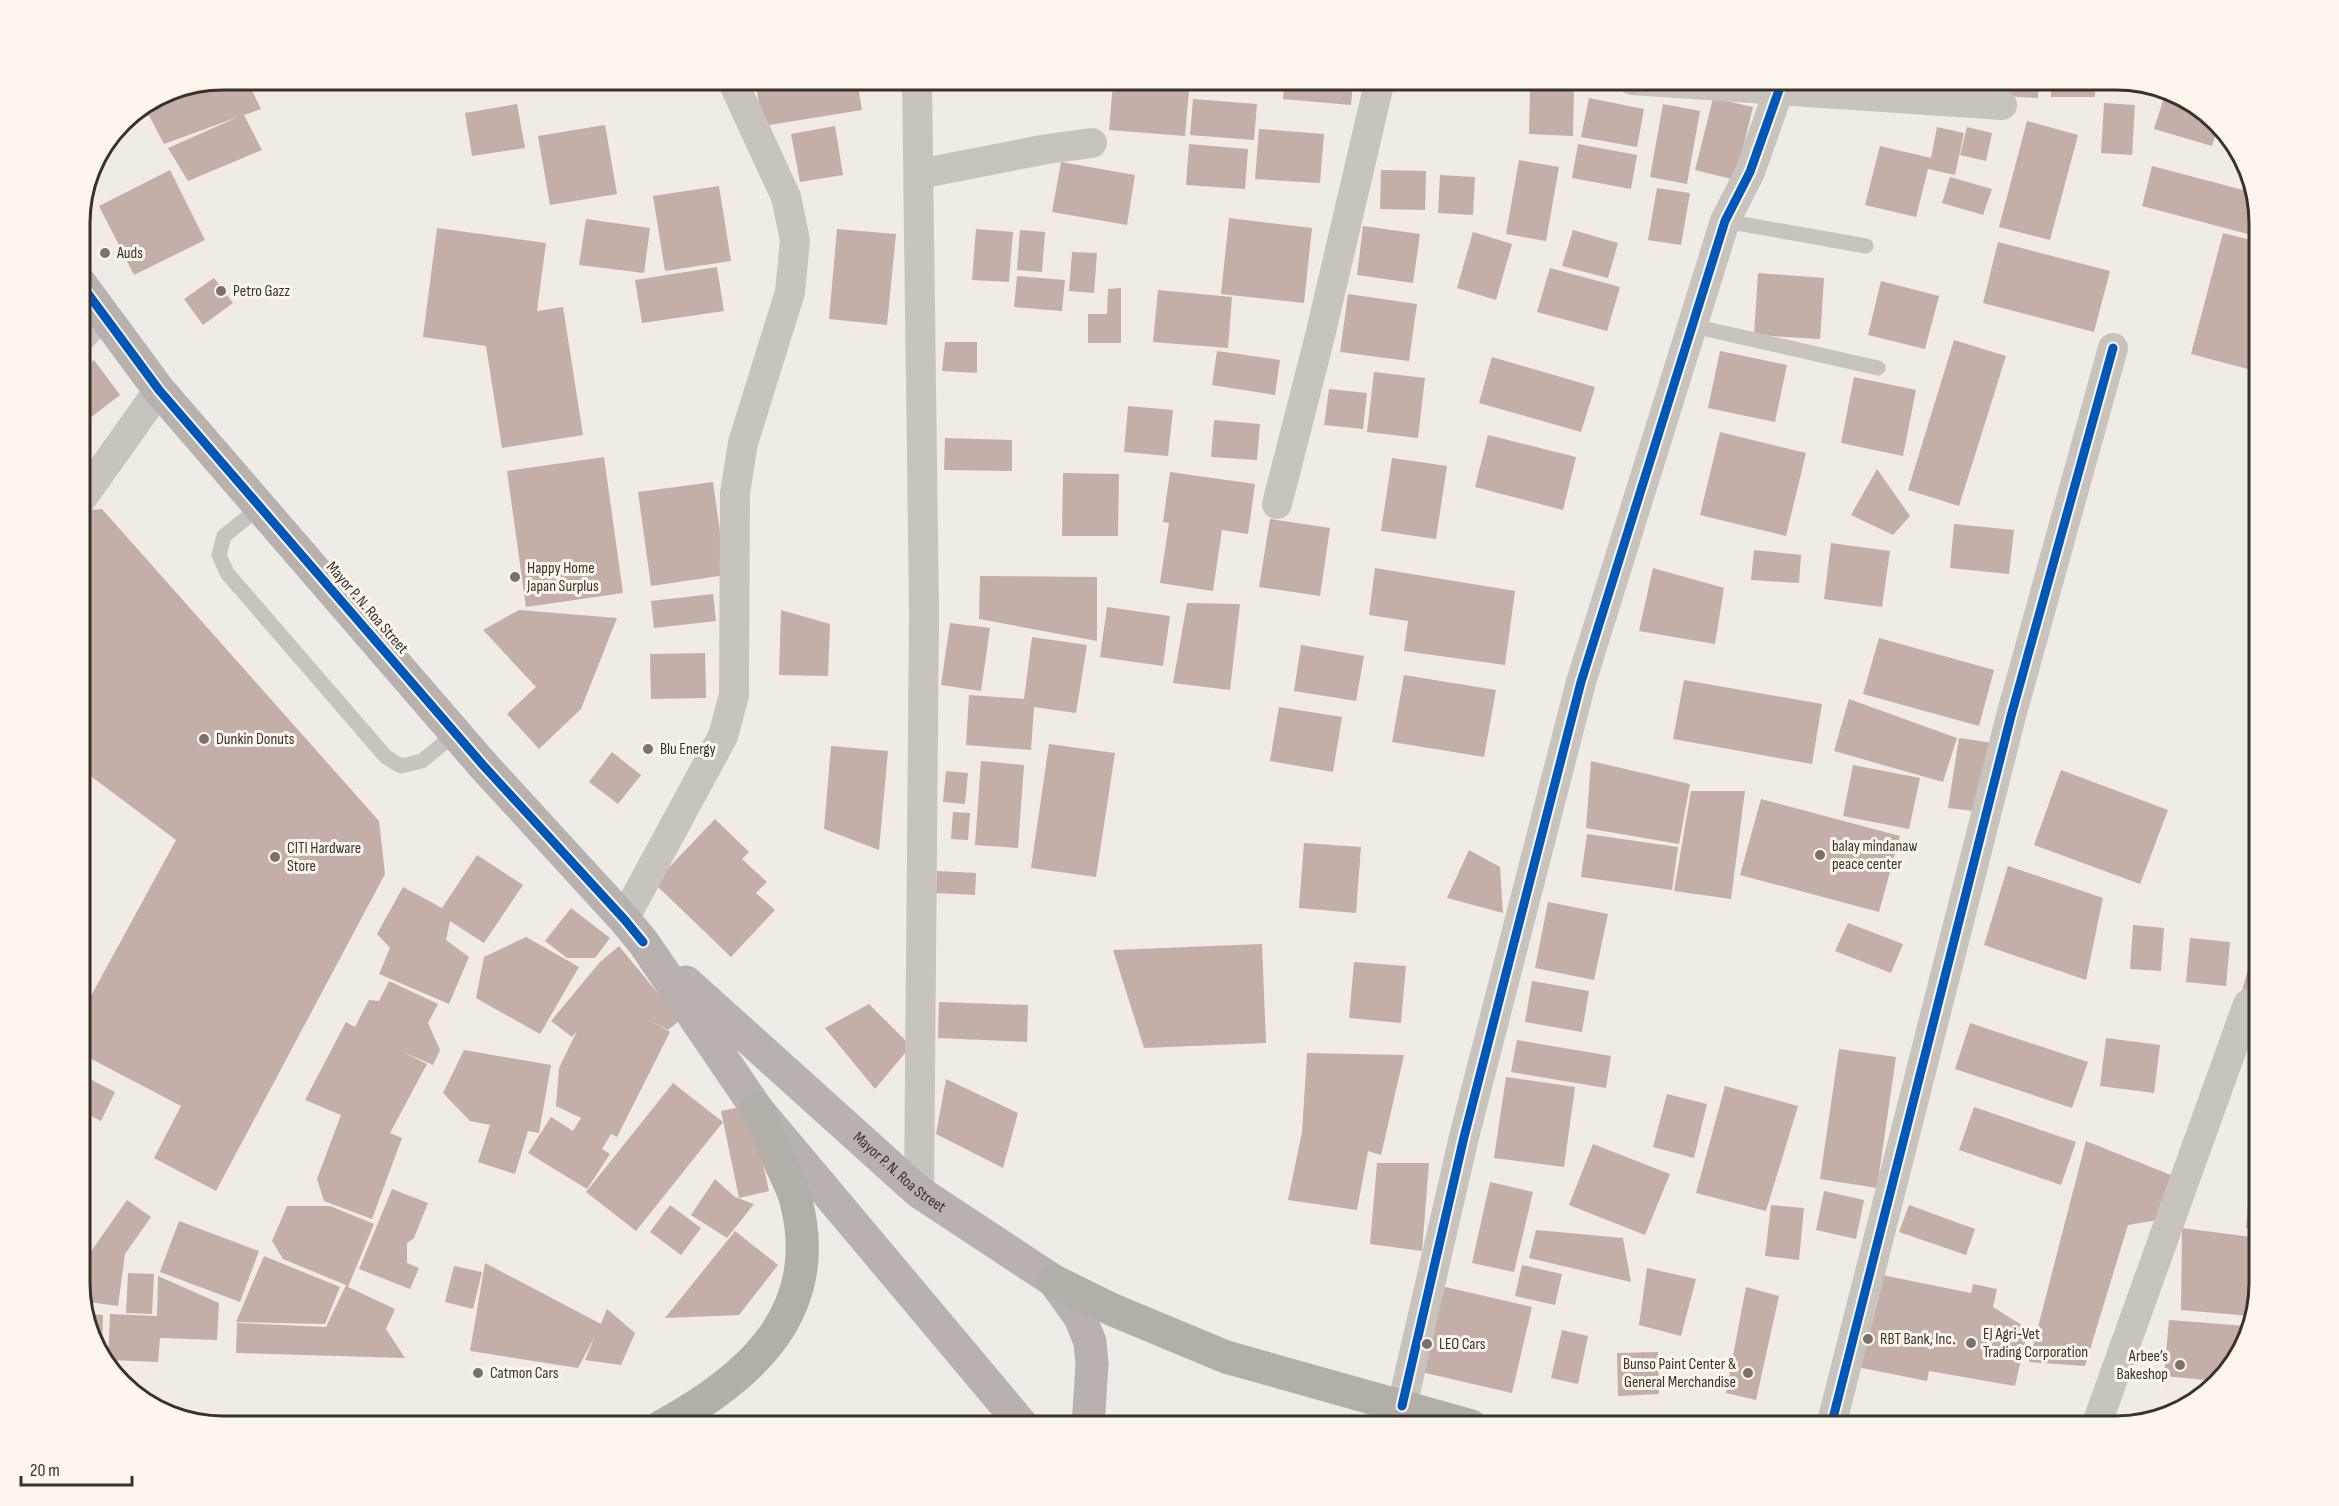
<svg xmlns="http://www.w3.org/2000/svg" width="2339" height="1506" font-family="'Sofia Sans Condensed',sans-serif">
	<rect width="100%" height="100%" fill="#f0ebe5"/>
	<path fill="#c3afa7" d="M223 80H247L261 109 244 115 262 150 188 181 168 148 238 117 164 144 144 106 168 90Z
		M755 80H857L862 110 763 126Z
		M1285 80H1353L1351 105 1283 99Z
		M2003 80H2039L2038 98 2002 96Z
		M2051 80H2095V97H2051Z
		M1113 84 1189 90 1185 136 1109 130Z
		M1530 90 1574 91 1573 136 1529 134Z
		M2165 94 2196 103 2218 127 2212 146 2154 129Z
		M1589 98 1644 109 1637 147 1581 137Z
		M1713 98 1753 107 1735 180 1695 170Z
		M1193 99 1257 104 1254 140 1190 135Z
		M2104 103 2135 105 2132 155 2101 153Z
		M517 104 525 148 472 156 465 113Z
		M1663 104 1700 111 1687 184 1650 177Z
		M2027 121 2078 135 2050 240 1999 227Z
		M605 125 617 194 550 205 538 136Z
		M835 126 843 175 800 182 791 134Z
		M1937 127 1964 133 1955 175 1928 169 1916 217 1865 205 1880 146 1931 158Z
		M1967 127 1992 133 1986 161 1960 155Z
		M1259 129 1324 134 1320 183 1255 179Z
		M1189 144 1248 149 1245 189 1186 185Z
		M1578 144 1637 155 1631 189 1572 178Z
		M1519 160 1559 167 1546 241 1506 234Z
		M1061 162 1135 175 1127 225 1052 212Z
		M2152 166 2251 192 2259 222V237L2142 206Z
		M170 170 205 240 134 275 99 206Z
		M1381 170 1426 171 1425 210 1380 209Z
		M1440 175 1475 177 1473 215 1438 213Z
		M1950 177 1992 189 1983 215 1942 203Z
		M719 186 731 261 665 271 653 196Z
		M1657 188 1690 193 1681 245 1648 240Z
		M1229 218 1312 228 1304 303 1221 294Z
		M586 219 650 228 644 273 579 265Z
		M1363 226 1420 234 1413 283 1357 275Z
		M437 228 546 243 537 311 563 307 583 435 502 448 486 346 423 337Z
		M837 229 896 234 887 325 829 319Z
		M976 229 1013 232 1009 282 972 280Z
		M1020 230 1045 232 1042 272 1017 270Z
		M1573 230 1618 243 1608 278 1562 266Z
		M1473 232 1512 244 1496 300 1457 288Z
		M2223 233 2259 242V372L2191 354Z
		M1998 242 2110 271 2094 332 1983 303Z
		M1072 252 1097 253 1094 293 1069 291Z
		M717 267 724 311 642 323 635 280Z
		M1550 268 1620 287 1607 331 1537 312Z
		M1758 273 1824 278 1820 339 1754 335Z
		M1017 276 1065 280 1062 311 1014 307Z
		M214 278 233 303 203 325 184 299Z
		M1881 281 1939 296 1925 349 1868 335Z
		M1121 288V343H1088V314H1107L1108 289Z
		M1158 290 1232 297 1228 348 1153 342Z
		M1348 294 1417 304 1409 361 1340 352Z
		M1954 340 2006 356 1959 506 1908 490Z
		M945 342H977V373L942 371Z
		M1217 351 1280 360 1275 395 1212 385Z
		M1720 351 1787 365 1775 422 1708 408Z
		M1492 357 1595 387 1581 432 1479 403Z
		M94 360 120 395 90 418 80 405V371Z
		M1374 372 1425 378 1418 438 1367 432Z
		M1854 377 1916 390 1903 456 1841 443Z
		M1329 389 1367 393 1363 429 1324 425Z
		M1128 406 1173 410 1168 456 1124 452Z
		M1214 420 1260 424 1257 460 1211 457Z
		M1720 432 1806 453 1786 536 1700 515Z
		M1488 435 1576 457 1563 510 1475 487Z
		M945 438 1012 440V471L944 470Z
		M604 457 623 593 526 607 507 471Z
		M1392 458 1447 466 1436 539 1381 531Z
		M1877 469 1910 516 1893 535 1851 515Z
		M1170 472 1255 484 1248 534 1222 530 1213 591 1160 583 1169 523 1163 522Z
		M1063 473 1119 474 1118 536H1062Z
		M713 482 726 575 651 586 638 492Z
		M102 509 379 821 385 874 216 1191 154 1158 181 1106 80 1053V1016L176 840 80 768V511Z
		M1270 519 1330 528 1320 596 1259 587Z
		M1954 524 2014 530 2009 574 1950 568Z
		M1831 543 1890 551 1882 607 1824 599Z
		M1754 550 1801 555 1799 583 1751 580Z
		M1375 568 1515 591 1505 665 1404 651 1408 621 1369 615Z
		M1653 568 1724 588 1715 644 1639 631Z
		M980 576 1097 577V641L979 619Z
		M713 594 716 621 654 628 651 601Z
		M1187 603 1240 604 1230 690 1173 683Z
		M1107 607 1170 616 1163 666 1100 657Z
		M519 610 617 618 581 709 539 749 507 714 536 687 483 630Z
		M781 610 830 624 828 676 779 675Z
		M950 623 990 628 981 691 941 685Z
		M1032 637 1087 645 1076 713 1034 707 1031 750 966 745 969 695 1024 699Z
		M1879 638 1994 670 1979 726 1863 694Z
		M1301 645 1364 656 1356 701 1294 691Z
		M705 653 706 698 651 699 650 654Z
		M1404 675 1496 690 1484 757 1392 742Z
		M1684 680 1822 704 1812 764 1673 739Z
		M1849 699 1957 738 1943 782 1834 751Z
		M1279 707 1342 717 1333 772 1270 761Z
		M1959 738 1994 743 1983 812 1948 808Z
		M1049 744 1115 753 1096 877 1031 868Z
		M831 746 888 751 879 850 824 829Z
		M612 752 641 775 618 804 589 782Z
		M981 761 1024 765 1018 848 975 845Z
		M1591 761 1690 784 1679 844 1586 828Z
		M1853 765 1920 778 1909 829 1843 816Z
		M2061 770 2168 810 2140 884 2034 845Z
		M946 771 968 773 965 804 943 802Z
		M1691 791H1745L1731 899 1674 891Z
		M1761 799 1900 836 1879 912 1740 875Z
		M953 812 970 813 968 840 951 839Z
		M715 819 749 852 742 859 767 882 756 893 775 910 731 957 654 883Z
		M1587 834 1678 847 1672 890 1581 877Z
		M1304 843 1361 847 1356 913 1299 908Z
		M1469 850 1500 867 1503 913 1447 898Z
		M477 855 523 885 484 943 450 921 446 940 469 957 449 1004 379 974 390 948 377 934 403 887 442 908Z
		M2008 866 2103 898 2086 980 1984 945Z
		M937 871 976 873 975 895 936 893Z
		M1548 902 1608 914 1594 980 1535 968Z
		M571 908 610 938 595 958H567L545 941Z
		M1848 923 1903 944 1891 973 1835 951Z
		M2133 925 2164 928 2161 971 2130 969Z
		M2259 927V956L2252 955Z
		M526 937 579 967 540 1034 476 998 484 957Z
		M2190 938 2230 942 2226 986 2186 982Z
		M1262 944 1266 1043 1144 1048 1113 950Z
		M619 946 680 1020 668 1030 649 1020 670 1032 617 1137 611 1134 602 1149 610 1154 587 1189 528 1153 551 1117 573 1131 581 1118 556 1106 559 1068 577 1031 572 1037 551 1021 600 962Z
		M2251 958 2259 960V1000L2241 995Z
		M1354 962 1406 966 1401 1023 1349 1018Z
		M389 981 438 1004 428 1023 440 1050 433 1065 403 1052 427 1064 390 1133 402 1138 372 1219 324 1201 317 1179 341 1115 305 1100 346 1022 355 1027 369 1000 379 1001Z
		M1532 981 1589 991 1582 1032 1525 1022Z
		M939 1002 1028 1005 1027 1042 938 1038Z
		M869 1004 911 1046 875 1089 825 1028Z
		M1970 1023 2088 1062 2072 1108 1955 1069Z
		M2106 1038 2160 1045 2154 1093 2100 1086Z
		M1517 1040 1611 1056 1606 1088 1511 1072Z
		M1839 1049 1896 1057 1877 1188 1820 1179Z
		M464 1050 551 1065 539 1133 528 1131 515 1174 478 1162 490 1125 470 1121 443 1093Z
		M1307 1053 1404 1055 1381 1155 1368 1151 1357 1210 1288 1200 1302 1132Z
		M80 1074 115 1092 101 1121 80 1110Z
		M1506 1077 1575 1087 1564 1167 1494 1158Z
		M946 1079 1018 1113 1003 1168 936 1134Z
		M673 1083 723 1122 636 1231 586 1192Z
		M1725 1086 1798 1106 1766 1211 1696 1193Z
		M1667 1094 1707 1104 1694 1158 1653 1147Z
		M750 1105 769 1191 739 1198 721 1111Z
		M1974 1107 2076 1142 2061 1185 1959 1150Z
		M2086 1141 2176 1177 2164 1219 2128 1225 2085 1366 2029 1362Z
		M1593 1144 1670 1174 1645 1235 1569 1205Z
		M1377 1163H1429L1422 1251 1370 1244Z
		M715 1179 735 1197 754 1204 727 1238 691 1215Z
		M1490 1182 1533 1192 1514 1272 1472 1263Z
		M392 1189 428 1203 414 1238 407 1243V1263L419 1268 410 1289 359 1269Z
		M1824 1191 1864 1200 1856 1239 1816 1230Z
		M2249 1194 2259 1195V1229L2246 1228Z
		M127 1200 151 1217 125 1254 118 1306 82 1301 80 1293 85 1260Z
		M670 1205 701 1228 681 1255 650 1232Z
		M1771 1205 1804 1208 1799 1260 1765 1256Z
		M1909 1205 1975 1229 1966 1255 1899 1232Z
		M287 1206H330L374 1224 348 1287 395 1309 386 1329 405 1358 236 1353 237 1323 326 1327 346 1285 283 1259 272 1241Z
		M179 1221 259 1251 240 1302 160 1272Z
		M2182 1228 2259 1238V1284L2250 1316 2181 1310Z
		M1536 1230 1623 1238 1631 1282 1529 1258Z
		M735 1231 778 1265 739 1315 665 1318Z
		M264 1256 340 1287 325 1324 236 1322Z
		M485 1263 601 1324 607 1309 635 1333 621 1365 585 1360 595 1336 578 1368 470 1351Z
		M1522 1265 1562 1274 1555 1305 1515 1296Z
		M454 1266 482 1272 473 1309 445 1302Z
		M1647 1268 1696 1279 1681 1336 1639 1325Z
		M128 1273 154 1274 152 1314 126 1313Z
		M1877 1274 1971 1293 1973 1284 1997 1289 1993 1307 2028 1329 2015 1386 1929 1371 1927 1381 1857 1367Z
		M158 1276 219 1303 217 1340 160 1338 158 1362 108 1360 110 1314 157 1316Z
		M1441 1286 1532 1307 1512 1393 1421 1372Z
		M1746 1287 1779 1296 1756 1400 1726 1393Z
		M86 1314 103 1315 102 1355H99Z
		M2169 1320 2247 1326 2236 1363 2216 1381 2164 1376Z
		M1562 1330 1588 1336 1578 1384 1551 1378Z
		M1658 1352 1659 1394 1618 1396 1617 1353Z"/>
	<g fill="none" stroke-linecap="round" stroke-linejoin="round">
		<path stroke="#c9c3be" stroke-width="15" d="M1725 221 1866 246
			M1693 326 1878 368
			M80 349 107 321
			M260 507 224 536 219 555 227 573 386 757 401 766 422 761 456 733"/>
		<path stroke="#c9c3be" stroke-width="30" d="M917 80 924 613 919 1192
			M1632 80 2002 105
			M919 174 1047 149 1092 143
			M80 501 159 390
			M1277 504 1319 340 1379 84 1382 80
			M624 919 723 736 734 695 735 493 743 443 790 292 795 240 786 197 732 80
			M1402 1406 1464 1137 1581 682 1725 221 1750 172 1779 90
			M1831 1426 2011 716 2113 348
			M2096 1426 2248 1004"/>
		<g stroke="#b8b1ad" stroke-width="33">
			<path d="M80 283 159 390 482 764 624 919 643 942 757 1109 1023 1426"/>
			<path id="s1" d="M686 982 919 1192 1054 1281 1080 1317 1090 1342 1092 1364 1088 1426"/>
		</g>
		<path stroke="#b4aea8" stroke-width="33" d="M1054 1281 1113 1310 1226 1357 1471 1426
			M662 1426C750 1378 825 1312 796 1201 793 1189 787 1178 782 1167 774 1148 766 1128 757 1109"/>
		<defs>
			<path id="cycleway" d="M80 283 159 390 482 764 624 919 643 942
				M1402 1406 1464 1137 1581 682 1725 221 1750 172 1779 90
				M1831 1426 2011 716 2113 348"/>
		</defs>
		<use href="#cycleway" stroke="#fbf5ee" stroke-width="13"/>
		<use href="#cycleway" stroke="#0057b8" stroke-width="9"/>
	</g>
	<g fill="#7a716c" stroke="#fbf5ee" stroke-width="2">
		<circle cx="105" cy="253" r="6"/>
		<circle cx="221" cy="291" r="6"/>
		<circle cx="515" cy="577" r="6"/>
		<circle cx="204" cy="739" r="6"/>
		<circle cx="648" cy="749" r="6"/>
		<circle cx="1820" cy="855" r="6"/>
		<circle cx="275" cy="857" r="6"/>
		<circle cx="1868" cy="1339" r="6"/>
		<circle cx="1971" cy="1343" r="6"/>
		<circle cx="1427" cy="1344" r="6"/>
		<circle cx="2180" cy="1365" r="6"/>
		<circle cx="478" cy="1373" r="6"/>
		<circle cx="1748" cy="1373" r="6"/>
	</g>
	<g text-anchor="middle" dominant-baseline="central" stroke-width="6" stroke-linejoin="round" paint-order="stroke">
		<g font-size="16" fill="#3b302b" stroke="#fbf5ee" text-anchor="start">
			<text x="117" y="253">Auds</text>
			<text x="233" y="291">Petro Gazz</text>
			<text x="527" y="568">Happy Home<tspan x="527" dy="18">Japan Surplus</tspan></text>
			<text x="216" y="739">Dunkin Donuts</text>
			<text x="660" y="749">Blu Energy</text>
			<text x="1832" y="846">balay mindanaw<tspan x="1832" dy="18">peace center</tspan></text>
			<text x="287" y="848">CITI Hardware<tspan x="287" dy="18">Store</tspan></text>
			<text x="1983" y="1334">EJ Agri-Vet<tspan x="1983" dy="18">Trading Corporation</tspan></text>
			<text x="1880" y="1339">RBT Bank, Inc.</text>
			<text x="1439" y="1344">LEO Cars</text>
			<text x="2168" y="1356" text-anchor="end">Arbee’s<tspan x="2168" dy="18">Bakeshop</tspan></text>
			<text x="1736" y="1364" text-anchor="end">Bunso Paint Center &amp;<tspan x="1736" dy="18">General Merchandise</tspan></text>
			<text x="490" y="1373">Catmon Cars</text>
		</g>
		<g font-size="16" fill="#3b302b" stroke="#fbf5ee">
			<text transform="translate(367 608) rotate(49)">Mayor P. N. Roa Street</text>
			<text stroke="none"><textPath href="#s1" startOffset="286">Mayor P. N. Roa Street</textPath></text>
		</g>
	</g>
	<path d="M0 0H2339V1506H0ZM223 90H2116A133 133 0 0 1 2249 223V1283A133 133 0 0 1 2116 1416H223A133 133 0 0 1 90 1283V223A133 133 0 0 1 223 90Z" fill="#fbf5ee" fill-rule="evenodd"/>
	<path fill="none" stroke="#3b302b" stroke-width="3" d="M223 90H2116A133 133 0 0 1 2249 223V1283A133 133 0 0 1 2116 1416H223A133 133 0 0 1 90 1283V223A133 133 0 0 1 223 90Z"/>
	<path d="M21 1476v9h111v-9" fill="none" stroke="#3b302b" stroke-width="3"/>
	<text x="30" y="1476" font-size="18" fill="#3b302b" stroke="#fbf5ee" stroke-width="4.5" paint-order="stroke">20 m</text>
</svg>
